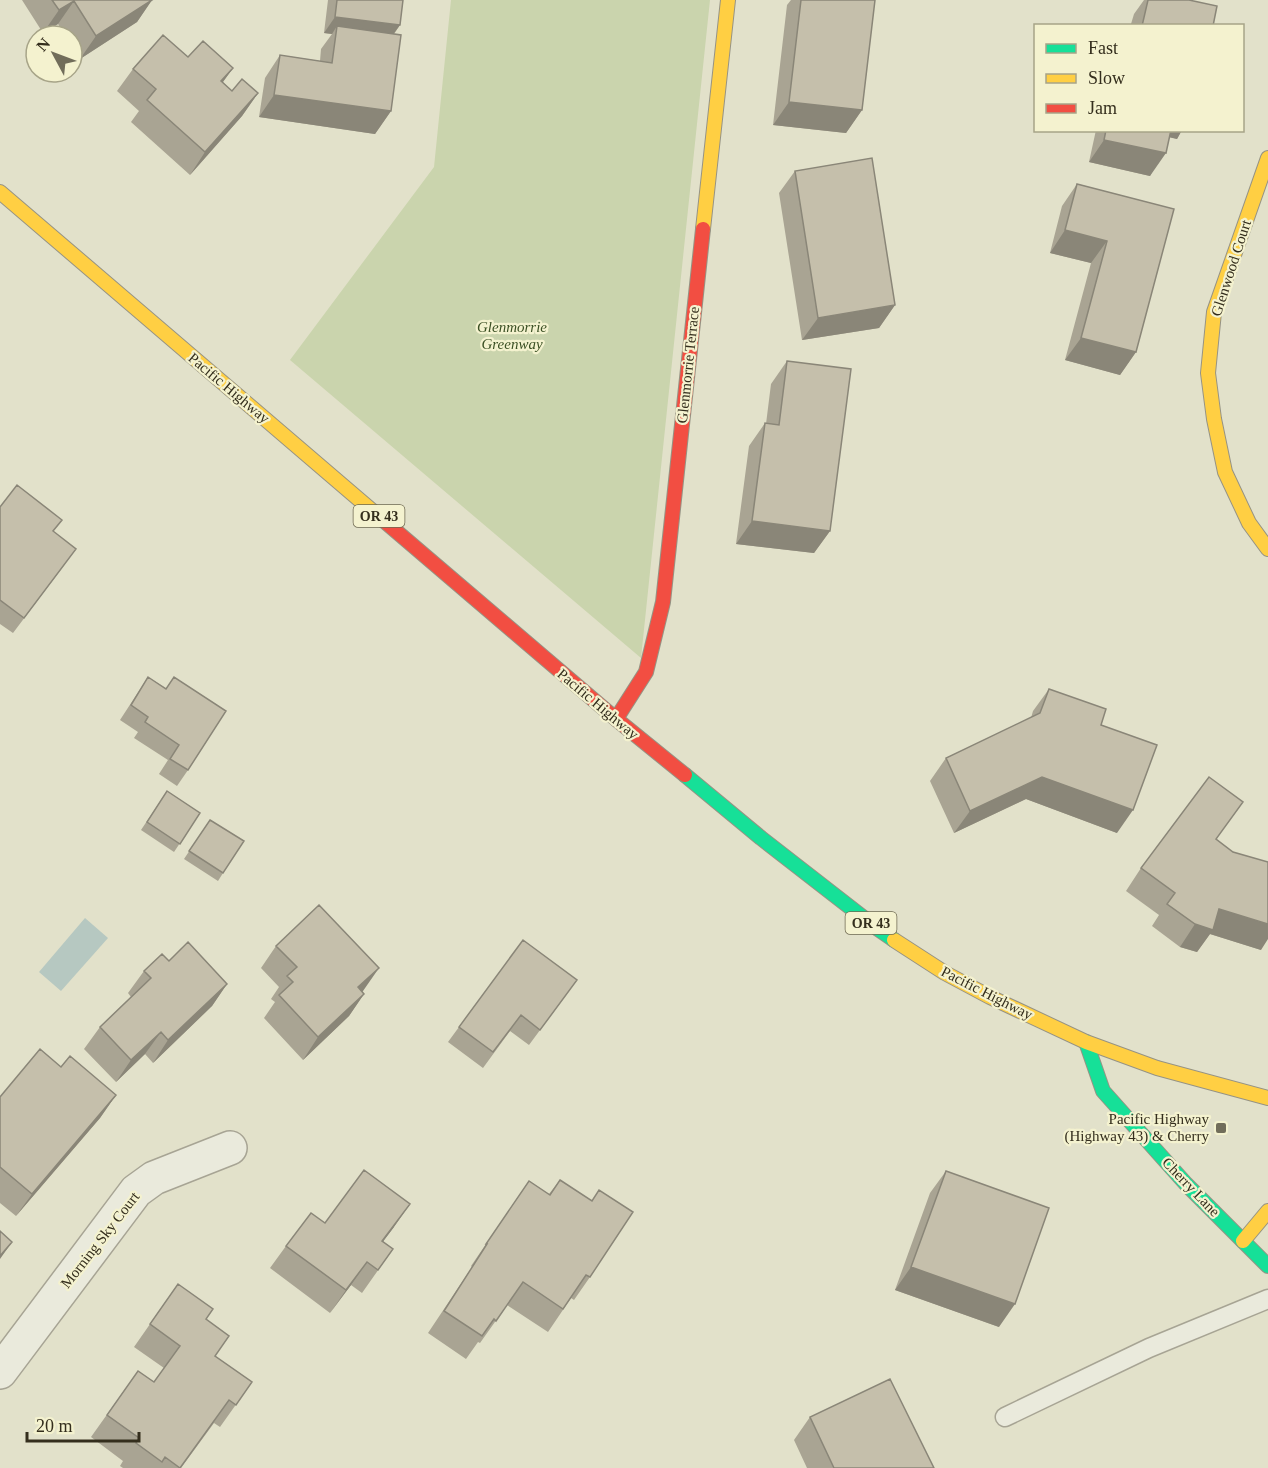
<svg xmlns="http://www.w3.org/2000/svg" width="1268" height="1468" font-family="Georgia,serif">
	<rect width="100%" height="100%" fill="#e2e1ca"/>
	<path fill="#cad4ad" d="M451 0H710L641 658 290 360 434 167Z"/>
	<path fill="#b6c8c1" d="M85 918 108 938 61 991 39 972Z"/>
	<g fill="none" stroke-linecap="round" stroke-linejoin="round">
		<defs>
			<path id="lane" d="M1005 1417 1149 1348 1268 1299"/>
			<path id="street" d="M0 1372 136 1191 154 1178 230 1148"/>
			<path id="fast" d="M685 775 761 838 878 929 894 940
				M1086 1042 1103 1091 1186 1184 1268 1266"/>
			<path id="slow" d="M1268 158 1214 312 1208 373 1214 419 1225 472 1249 523 1268 549
				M0 192 376 514
				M703 229 728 0
				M894 940 945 973 990 997 1086 1042 1157 1068 1268 1098
				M1243 1241 1268 1211"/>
			<path id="jam" d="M376 514 616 719 685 775
				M616 719 646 672 663 602 703 229"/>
		</defs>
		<use href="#lane" stroke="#a7a494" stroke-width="21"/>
		<use href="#street" stroke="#a7a494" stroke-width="36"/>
		<use href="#fast" stroke="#969384" stroke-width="16"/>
		<use href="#slow" stroke="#969384" stroke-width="16"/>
		<use href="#jam" stroke="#969384" stroke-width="16"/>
		<use href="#lane" stroke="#eaeadc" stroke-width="18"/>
		<use href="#street" stroke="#eaeadc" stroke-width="33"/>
		<use href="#fast" stroke="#16e098" stroke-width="14"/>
		<use href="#slow" stroke="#ffcf43" stroke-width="14"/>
		<use href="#jam" stroke="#f24e42" stroke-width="14"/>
	</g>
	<path fill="#a9a493" d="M22 0H152L137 22 80 59 72 46V36H66L58 24 43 33Z
		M328 0H403L400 25 394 34 391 111 375 134 259 117 265 78 280 55 320 61 321 49 332 34 324 33Z
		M791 0H875L862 110 846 133 773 125 787 5Z
		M1144 0H1189L1213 26H1129L1130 24H1131L1134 14Z
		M188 57 233 68 223 82 232 91 258 93 242 116 190 175 131 122 139 111 117 91 133 69Z
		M1096 130H1182L1177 139 1170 137 1150 176 1089 162Z
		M795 171 895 305 879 328 802 340 779 193Z
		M1077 184 1174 209 1136 352 1120 375 1065 360 1091 263 1050 253 1062 206Z
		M787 361 830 531 814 553 736 544 749 446 765 423 766 424 771 384Z
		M0 507 65 564 13 633 0 624Z
		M148 677 166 688 188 770 177 786 159 774 168 760 134 738 138 732 120 720Z
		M1049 689 1101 725 1117 833 1026 799 954 833 930 781 946 758 1031 718 1033 711Z
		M167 791 200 813 174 852 141 830Z
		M210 820 223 873 218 881 184 859Z
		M1216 839 1261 950 1210 934 1197 952 1180 947 1152 926 1159 915 1126 891 1141 868Z
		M276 946 362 991 364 994 349 1016 303 1060 264 1018 275 1002 271 999 279 987 261 968Z
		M169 961 227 984 212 1006 153 1063 145 1054 116 1082 84 1049 100 1027 131 997 128 993 144 971Z
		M566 995 529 1045 510 1031 483 1068 448 1042 459 1027Z
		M61 1067 116 1095 100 1118 16 1216 0 1203V1097Z
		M946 1171 999 1327 895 1290 930 1193Z
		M560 1180 590 1277 574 1300 571 1298 548 1332 507 1305 480 1343 478 1342 466 1359 428 1333 472 1267 471 1266 529 1181 549 1194Z
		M325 1223 394 1227 383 1241 393 1249 362 1293 351 1285 330 1313 270 1268 286 1246Z
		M178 1284 206 1319 215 1356 252 1382 220 1427 214 1423 181 1468H123L120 1466 123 1461 91 1437 138 1371 154 1382 164 1368 134 1347Z
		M810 1417 934 1468H807L794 1440Z"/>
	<path fill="#8a8678" d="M152 0 137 22 80 59 96 36Z
		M74 1 58 24 43 33 59 10Z
		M335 17 400 25 389 40 337 26 332 34 324 33Z
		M233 68 217 90 221 81Z
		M258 93 242 116 190 175 205 152Z
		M274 95 391 111 375 134 259 117Z
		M789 102 862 110 846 133 773 125Z
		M1162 130H1182L1177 139 1159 135Z
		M1104 140 1166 153 1150 176 1089 162Z
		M1065 230 1107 241 1091 263 1050 253Z
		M895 305 879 328 802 340 818 318Z
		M1081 338 1136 352 1120 375 1065 360Z
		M752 521 830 531 814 553 736 544Z
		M1042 777 1133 810 1117 833 1026 799 954 833 970 811Z
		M1219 909 1268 924V939L1261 950 1210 934 1197 952 1180 947 1195 924Z
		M379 968 363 991 343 1010 358 987Z
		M227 984 212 1006 153 1063 168 1040Z
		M364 994 349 1016 303 1060 318 1037Z
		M161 1032 145 1054 116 1082 131 1060Z
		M116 1095 100 1118 16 1216 32 1194Z
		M410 1204 394 1227 367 1263 382 1241Z
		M12 1242 0 1259V1256Z
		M367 1262 351 1285 330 1313 346 1290Z
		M911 1267 1015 1304 999 1327 895 1290Z"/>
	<path fill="#c5bfab" stroke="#8a8678" stroke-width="1.5" d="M52 0H152L96 36 74 1 59 10Z
		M337 0H403L400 25 335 17Z
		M801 0H875L862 110 789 102Z
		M1148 0H1189L1217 6 1213 26H1142Z
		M337 26 401 35 391 111 274 95 280 55 332 63Z
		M163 35 188 57 203 41 233 68 221 81 232 91 242 79 258 93 205 152 147 100 156 89 133 69Z
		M1106 130H1171L1166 153 1104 140Z
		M872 158 895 305 818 318 795 171Z
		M1077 184 1174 209 1136 352 1081 338 1107 241 1065 230Z
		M787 361 851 369 830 531 752 521 765 423 779 425Z
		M17 485 62 520 53 531 76 549 24 618 0 600V507Z
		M148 677 166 689 174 677 226 711 188 770 170 759 179 745 145 722 148 717 131 705Z
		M1049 689 1106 709 1101 725 1157 745 1133 810 1042 777 970 811 946 758 1040 713Z
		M1209 777 1243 802 1216 839 1233 852 1268 862V924L1219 909 1213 930 1195 924 1167 904 1175 893 1141 868Z
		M167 791 200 813 180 844 147 822Z
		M210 820 244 841 223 873 189 851Z
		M319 905 379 968 358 987 364 994 318 1037 279 995 293 982 287 976 297 967 276 946Z
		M523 940 577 980 540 1030 521 1015 493 1052 459 1027Z
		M188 942 227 984 168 1040 161 1032 131 1060 100 1027 151 978 144 971 162 954 169 961Z
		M40 1049 61 1067 70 1056 116 1095 32 1194 0 1167V1097Z
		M364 1170 410 1204 382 1241 393 1249 378 1270 367 1262 346 1290 286 1246 311 1213 325 1223Z
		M946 1171 1049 1208 1015 1304 911 1267Z
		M560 1180 592 1201 599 1190 633 1212 590 1277 586 1275 563 1309 523 1282 496 1321 494 1319 482 1336 444 1311 487 1244H486L529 1181 550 1195Z
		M0 1231 12 1242 0 1256Z
		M178 1284 213 1309 206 1319 229 1336 215 1356 252 1382 236 1405 229 1400 180 1468 165 1457 162 1462 136 1443 139 1438 107 1415 138 1371 154 1382 180 1346 150 1324Z
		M890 1379 934 1468H834L810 1417Z"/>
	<rect fill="#716d5a" stroke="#f4f2cf" stroke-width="2" x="1215" y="1122" width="12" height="12" rx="3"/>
	<g text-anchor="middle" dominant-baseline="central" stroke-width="4.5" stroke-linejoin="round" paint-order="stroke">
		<g fill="#f4f2cf" stroke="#6e6952" stroke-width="1.5">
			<rect x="353.5" y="505" width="51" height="22" rx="4.5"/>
			<rect x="845.5" y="912" width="51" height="22" rx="4.5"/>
		</g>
		<g font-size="14" font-weight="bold" fill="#342e1d">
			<text x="379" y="516">OR 43</text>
			<text x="871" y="923">OR 43</text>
		</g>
		<g font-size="15" fill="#342e1d" stroke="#f4f2cf">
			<text transform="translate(1231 268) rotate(-72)">Glenwood Court</text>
			<text transform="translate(688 365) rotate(-84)">Glenmorrie Terrace</text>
			<text transform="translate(229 388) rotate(40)">Pacific Highway</text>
			<text transform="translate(598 704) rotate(40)">Pacific Highway</text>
			<text transform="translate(987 993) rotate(27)">Pacific Highway</text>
			<text transform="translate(1191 1187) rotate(46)">Cherry Lane</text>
			<text transform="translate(100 1240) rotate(-52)">Morning Sky Court</text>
		</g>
		<g font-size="15" font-style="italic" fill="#3b5024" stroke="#f4f2cf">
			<text x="512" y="327">Glenmorrie<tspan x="512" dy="17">Greenway</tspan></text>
		</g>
		<g font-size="15" fill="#342e1d" stroke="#f4f2cf" text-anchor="end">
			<text x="1209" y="1119">Pacific Highway<tspan x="1209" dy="17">(Highway 43) &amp; Cherry</tspan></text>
		</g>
	</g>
	<rect x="1034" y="24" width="210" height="108" fill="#f4f2cf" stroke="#a7a488" stroke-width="1.5"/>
	<rect x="1046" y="44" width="30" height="9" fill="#16e098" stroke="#a7a488" stroke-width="1.5"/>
	<text x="1088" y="54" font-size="18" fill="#342e1d">Fast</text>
	<rect x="1046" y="74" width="30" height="9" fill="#ffcf43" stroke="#a7a488" stroke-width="1.5"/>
	<text x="1088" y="84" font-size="18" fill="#342e1d">Slow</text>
	<rect x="1046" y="104" width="30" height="9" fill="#f24e42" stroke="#a7a488" stroke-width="1.5"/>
	<text x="1088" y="114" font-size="18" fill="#342e1d">Jam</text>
	<g transform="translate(54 54) rotate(311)"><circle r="28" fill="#f4f2cf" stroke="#a7a488" stroke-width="1.5"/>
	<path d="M0-4.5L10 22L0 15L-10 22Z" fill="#716d5a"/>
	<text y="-9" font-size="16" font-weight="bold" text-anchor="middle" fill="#342e1d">N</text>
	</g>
	<path d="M27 1432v9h112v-9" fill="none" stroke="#342e1d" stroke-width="3"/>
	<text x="36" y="1432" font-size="18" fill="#342e1d" stroke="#f4f2cf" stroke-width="4.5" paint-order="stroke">20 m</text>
</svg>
